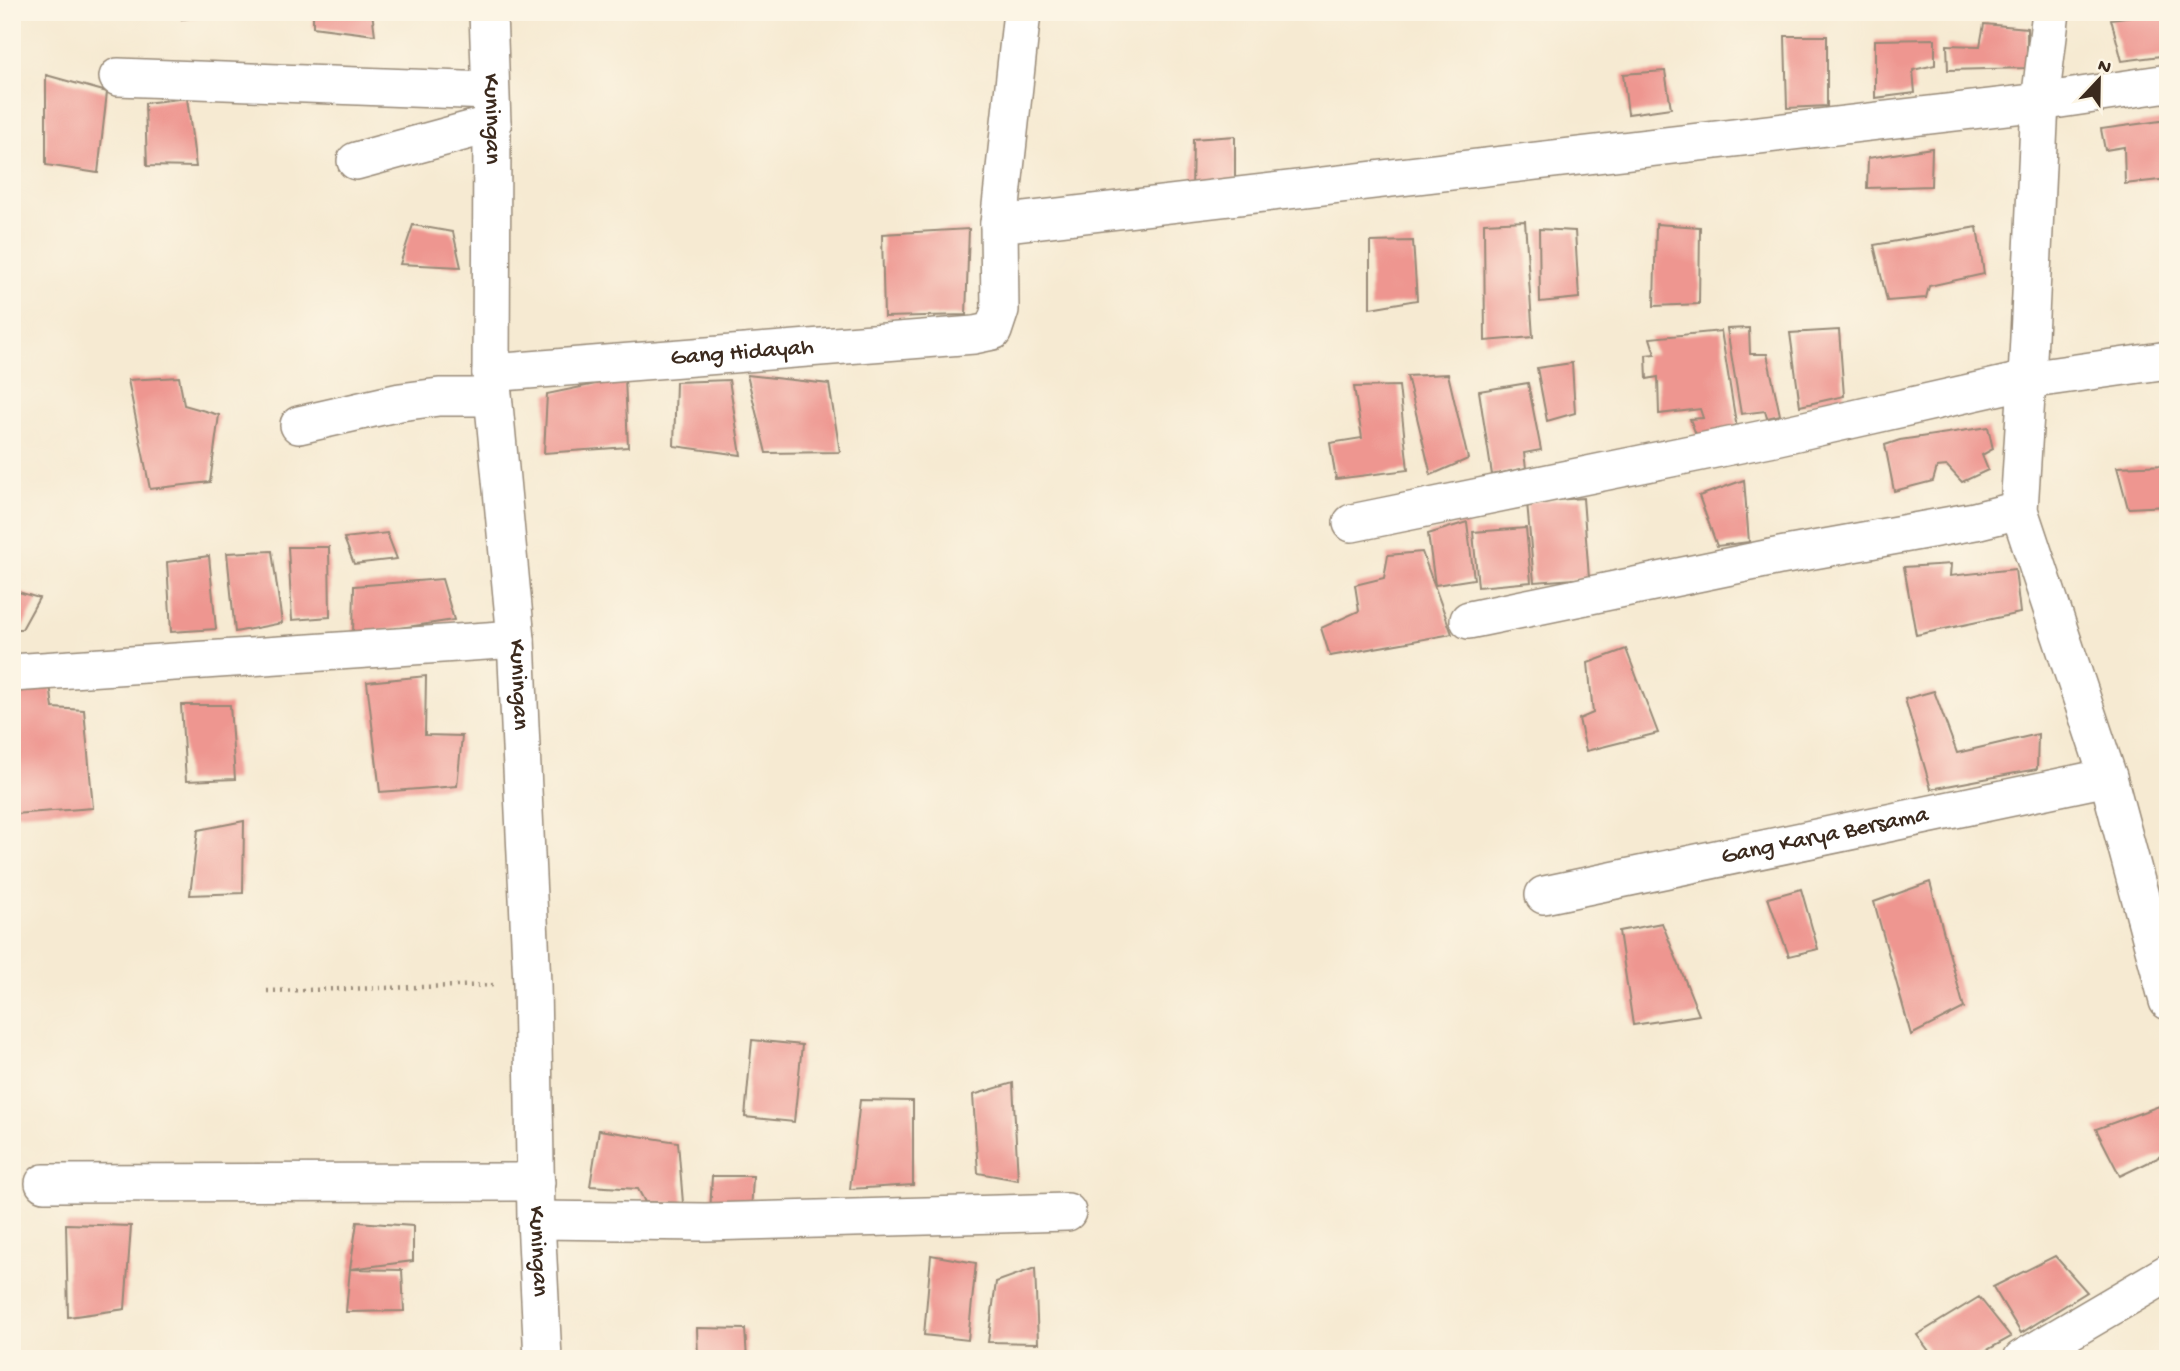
<svg xmlns="http://www.w3.org/2000/svg" width="2180" height="1371" font-family="'Gochi Hand',sans-serif">
	<rect width="100%" height="100%" fill="#fcf5e5"/>
	<filter id="ink" filterUnits="userSpaceOnUse"><feTurbulence type="fractalNoise" baseFrequency=".0143" numOctaves="2"/><feDisplacementMap in="SourceGraphic" scale="14" xChannelSelector="R" yChannelSelector="G"/><feConvolveMatrix kernelMatrix="1 2 1 2 8 2 1 2 1" color-interpolation-filters="sRGB"/></filter>
	<filter id="wash" filterUnits="userSpaceOnUse"><feTurbulence type="fractalNoise" baseFrequency=".00686" numOctaves="4" result="noise"/><feDisplacementMap in="SourceGraphic" scale="28" xChannelSelector="R" yChannelSelector="G"/><feGaussianBlur stdDeviation="1.57" result="paint"/><feColorMatrix in="noise" values="0 0 0 0 0 0 0 0 0 0 0 0 0 0 0 0 0 1.4 0 .05"/><feComposite in="paint" operator="in"/></filter>
	<g filter="url(#wash)">
		<rect width="100%" height="100%" fill="#f6ead2"/>
		<g id="blocks">
			<path fill="#ee9690" d="M183 12H219V14L182 19Z
				M313 12H372L375 35 313 27Z
				M2160 12H2168V55L2122 61 2111 19Z
				M1984 24 2027 28V68L1948 70 1947 45 1980 46Z
				M1785 36H1827V106L1787 108Z
				M1935 39V65L1913 70 1915 93 1875 98V40Z
				M1665 71 1671 108 1628 114 1623 74Z
				M46 75 107 92 98 173 46 165Z
				M187 98 196 167 147 166 145 103Z
				M2168 120V179L2125 184 2124 147 2105 150 2101 129Z
				M1235 136V184L1192 192 1193 139Z
				M1932 148 1931 186 1867 188 1868 158Z
				M1525 221 1533 337 1485 341 1484 223Z
				M1656 224 1700 227 1699 304 1654 306Z
				M413 225 453 232 461 267 400 264Z
				M1977 227 1984 274 1929 286 1926 298 1887 301 1874 245Z
				M969 229 966 315 884 317 882 234Z
				M1539 229 1575 231 1579 298 1540 302Z
				M1413 241 1417 300 1370 308V242Z
				M1749 328 1750 354H1767L1780 415 1767 418 1765 411 1741 414 1727 329Z
				M1839 330 1844 396 1800 406 1790 333Z
				M1721 331 1738 435 1700 445 1690 419 1703 418 1700 409 1659 414 1658 377 1647 379 1646 355 1655 354 1650 338Z
				M1572 363 1575 413 1547 421 1537 368Z
				M1448 374 1468 459 1431 475 1407 376Z
				M747 375 829 384 840 452 766 453Z
				M179 377 184 405 219 415 210 482 150 489 128 380Z
				M625 378 628 447 544 453 547 394Z
				M729 380 741 455 674 446 676 382Z
				M1528 383 1541 450 1524 453 1526 468 1492 475 1479 391Z
				M1399 386 1408 470 1336 479 1330 443 1362 438 1354 387Z
				M1988 427 1993 449 1982 455 1988 470 1962 482 1947 466 1937 467 1933 481 1894 491 1885 445 1900 440Z
				M2168 465V506L2128 508 2117 467Z
				M1744 480 1749 542 1717 546 1699 496Z
				M1583 498 1589 578 1534 582 1527 502Z
				M1467 522 1474 579 1435 585 1428 534Z
				M1526 528 1531 582 1478 587 1473 532Z
				M387 533 397 559 354 564 344 538Z
				M288 547H329L330 617 292 620Z
				M272 551 282 623 235 632 227 553Z
				M1422 552 1452 634 1330 656 1321 628 1359 611 1355 585 1384 578 1388 555Z
				M209 556 216 629 171 632 167 562Z
				M1951 564 1950 576 2015 569 2020 613 1916 635 1904 567Z
				M442 579 454 620 353 635 354 586Z
				M12 583H14L15 591 39 598 22 629H12Z
				M1626 649 1658 733 1586 751 1579 719 1593 713 1588 663Z
				M426 676 425 735 462 736 457 786 380 792 367 682Z
				M50 684 53 708 84 710 93 808 14 814 12 689Z
				M1934 691 1957 753 2038 734 2037 769 1931 789 1905 699Z
				M181 705H230L235 779 186 781Z
				M244 821 243 893 190 895 198 830Z
				M1930 882 1964 1008 1911 1035 1874 902Z
				M1801 889 1818 949 1789 956 1768 898Z
				M1662 923 1699 1015 1633 1025 1619 931Z
				M752 1040 802 1045 794 1122 745 1117Z
				M1013 1083 1018 1180 978 1173 973 1095Z
				M860 1100 913 1101V1185L850 1189Z
				M2162 1105 2168 1126V1153L2120 1176 2096 1129Z
				M599 1130 678 1142 683 1203 645 1202 638 1189 590 1186Z
				M712 1176H753L751 1214H710Z
				M357 1222 413 1226V1261L350 1269 402 1270 404 1311 346 1312 350 1269Z
				M66 1224 131 1226 125 1309 68 1317Z
				M931 1255 976 1263 968 1340 924 1335Z
				M2055 1256 2087 1292 2021 1333 1993 1287Z
				M1035 1268 1038 1343 988 1342 996 1282Z
				M1979 1297 2011 1337 1971 1359H1935L1917 1335Z
				M697 1328 745 1329 747 1359H698Z"/>
		</g>
	</g>
	<g filter="url(#ink)">
		<use href="#blocks" fill-opacity="0" stroke="#988a78" stroke-width="2"/>
		<g fill="none" stroke-linecap="round" stroke-linejoin="round">
			<defs>
				<g id="minor">
					<path id="s1" d="M488 12 492 124 491 373 516 639 532 984 536 1220 543 1359"/>
					<path d="M2051 12 2040 102 2027 380 2019 510 2108 777 2168 1001"/>
					<path d="M118 77 490 91"/>
					<path d="M356 161 492 124"/>
					<path d="M999 224 1022 12"/>
					<path id="s2" d="M491 373 974 335 993 331 1000 310 999 224 2040 102 2168 83"/>
					<path d="M299 425 400 402 439 397H493"/>
					<path d="M1352 523 1774 437 2027 380 2168 360"/>
					<path d="M1469 620 1780 556 1975 521 2019 510"/>
					<path d="M12 673 516 639"/>
					<path id="s3" d="M1544 895 2108 777"/>
					<path d="M44 1183 536 1182"/>
					<path d="M536 1220 706 1222 1067 1212"/>
					<path d="M2022 1359 2168 1273"/>
				</g>
			</defs>
			<use href="#minor" stroke="#988a78" stroke-width="40"/>
			<path stroke="#988a78" stroke-width="4.5" stroke-dasharray="2 5" stroke-linecap="butt" d="M267 991 496 985"/>
			<use href="#minor" stroke="#fff" stroke-width="37"/>
		</g>
	</g>
	<g text-anchor="middle" dominant-baseline="central" stroke-width="7" stroke-linejoin="round" paint-order="stroke">
		<g font-size="24" fill="#3b2a1e" stroke="#fcf5e5">
			<text stroke="none"><textPath href="#s1" startOffset="107">Kuningan</textPath></text>
			<text stroke="none"><textPath href="#s2" startOffset="252">Gang Hidayah</textPath></text>
			<text stroke="none"><textPath href="#s1" startOffset="674">Kuningan</textPath></text>
			<text stroke="none"><textPath href="#s3" startOffset="287">Gang Karya Bersama</textPath></text>
			<text stroke="none"><textPath href="#s1" startOffset="1241">Kuningan</textPath></text>
		</g>
	</g>
	<rect width="2180" height="1371" fill="none" stroke="#fcf5e5" stroke-width="42"/>
	<g transform="translate(2099 80) rotate(22)" stroke="#fcf5e5" stroke-width="5" paint-order="stroke">
	<path d="M0-5L12 26L0 18L-12 26Z" fill="#3b2a1e"/>
	<text y="-10" font-size="19" font-weight="bold" text-anchor="middle" fill="#3b2a1e">N</text>
	</g>
</svg>
